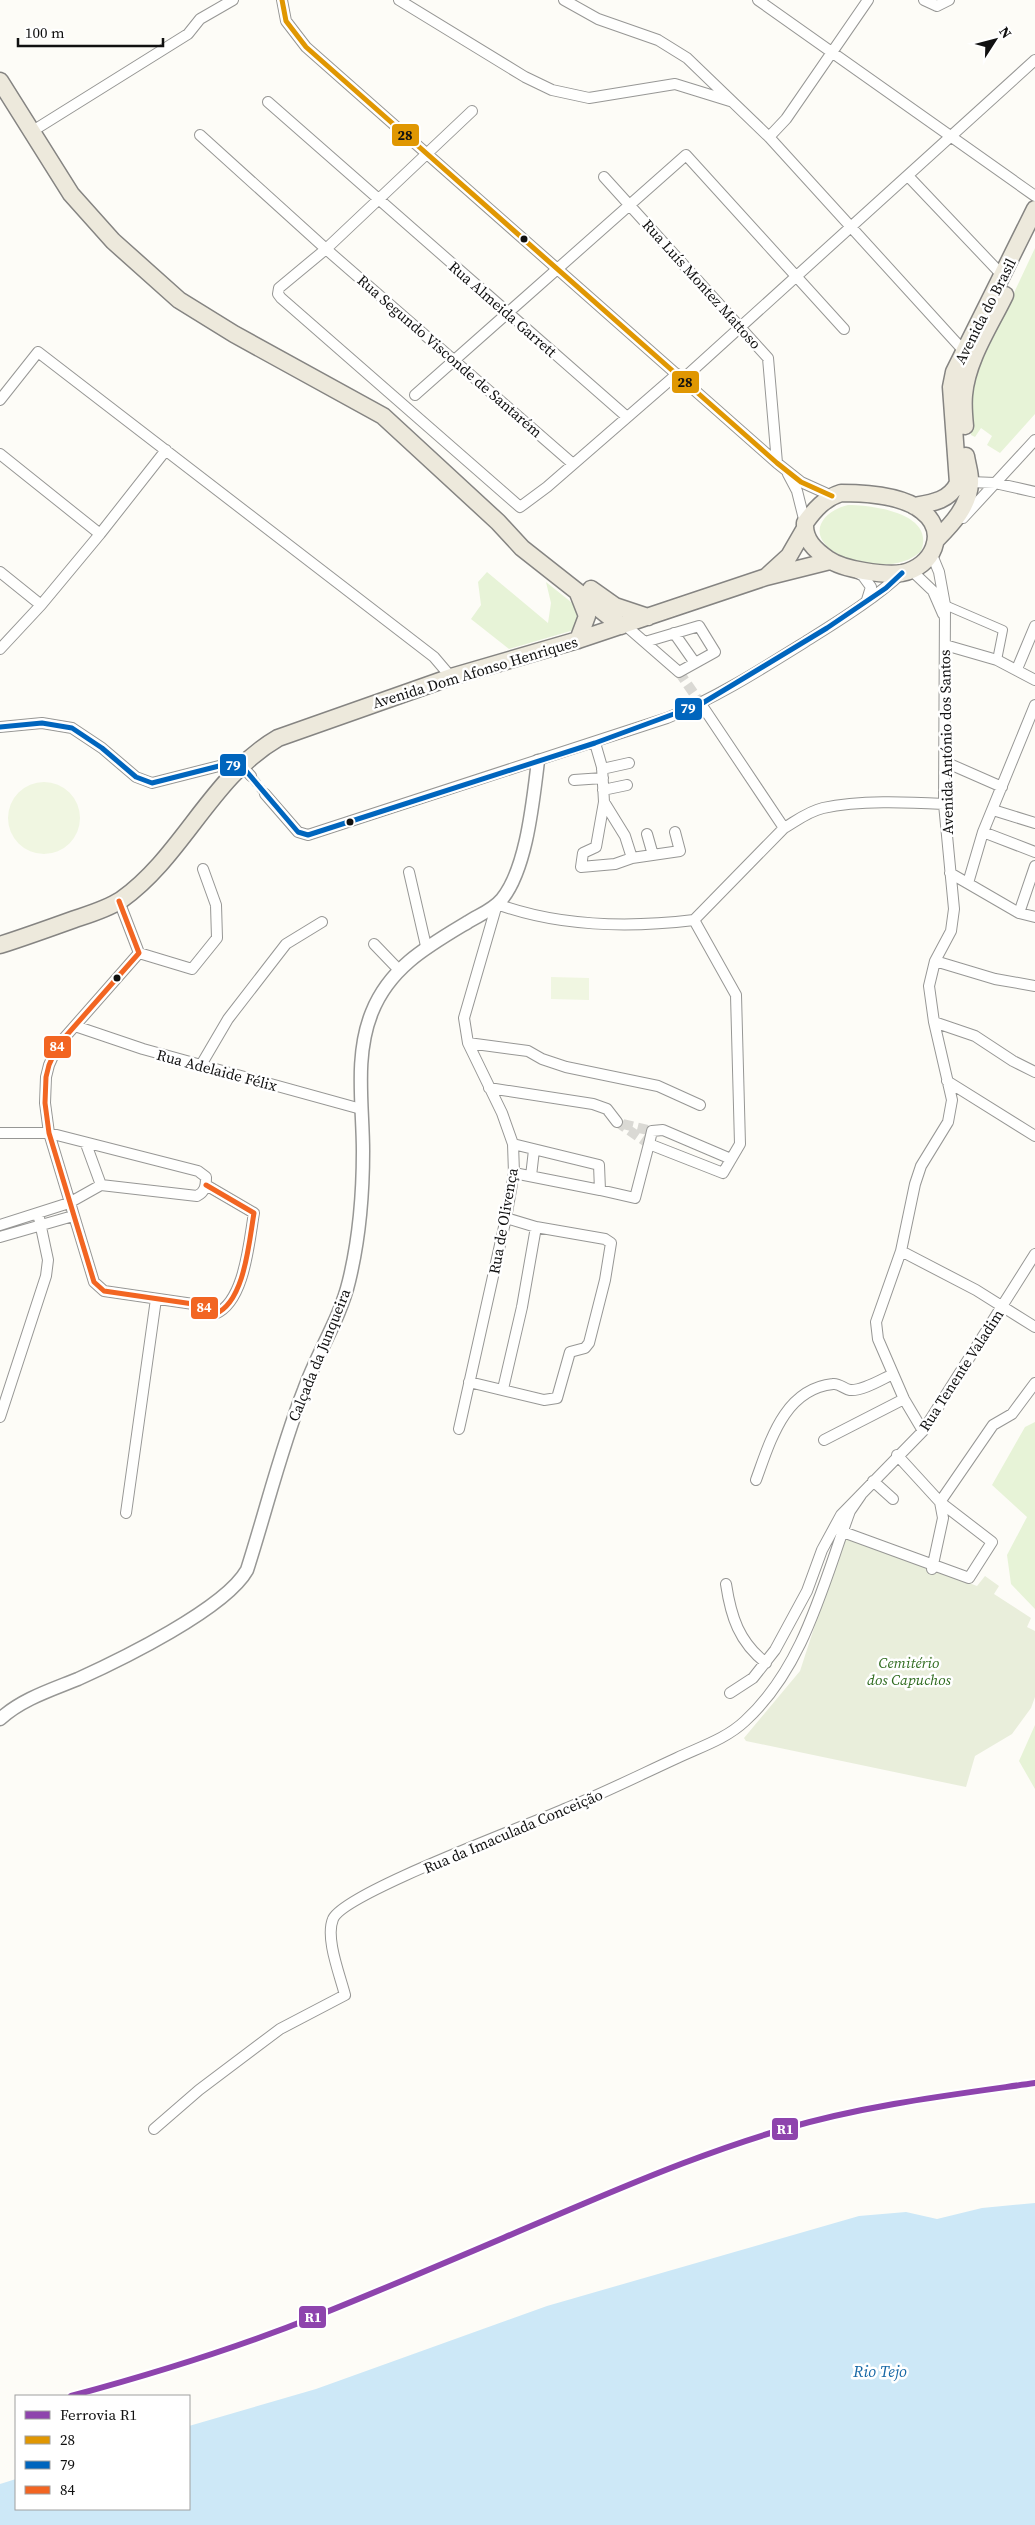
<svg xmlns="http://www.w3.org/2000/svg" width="1035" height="2525" font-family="'Source Serif 4',serif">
	<rect width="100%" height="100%" fill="#fdfcf7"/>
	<path fill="#e7f3d7" d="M1035 248V414L1000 453 987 445 992 436 981 428 975 437 971 435V384Z
		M848 505C872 505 936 513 921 551 901 572 851 566 830 549 807 530 826 510 848 505Z
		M487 572 548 623 551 603 546 582 576 606 581 614 574 630 509 649 471 619 481 605 478 582Z
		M1035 1422V1609L1011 1584 1007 1555 1027 1517 992 1485 1025 1427Z
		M1035 1725V1789L1019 1761Z"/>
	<path fill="#e9eedb" d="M844 1536 977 1586 985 1576 999 1586 994 1594 1031 1618 1027 1627 1035 1631V1697L1031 1708 1012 1734 975 1756 966 1787 746 1741 744 1738 800 1671Z"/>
	<path fill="#f0f6e1" d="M8 818a36 36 0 1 1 72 0a36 36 0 1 1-72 0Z
		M551 977 589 978V1000L551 999Z"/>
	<path fill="#cde8f7" d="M1035 2203V2525H0V2484L16 2479V2509H189V2426L316 2389 547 2306 859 2216 906 2212 937 2219 982 2208Z"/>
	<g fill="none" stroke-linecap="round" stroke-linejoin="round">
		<path stroke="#dad9d4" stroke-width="10" stroke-dasharray="10 5" stroke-linecap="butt" d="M679 672 701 704
			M251 776 265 794
			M617 1122 649 1144
			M623 1124 652 1131"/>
		<defs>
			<path id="pedestrian" d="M945 605 1003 630 997 660"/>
			<path id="minor" d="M282 0 286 21 306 47 777 463 801 482 832 496
				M399 0 525 77 552 90 589 98 675 84 730 101
				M564 0 598 19 658 40 687 58 769 137 963 350
				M758 0 1035 196
				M924 0 937 6 949 0
				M268 102 627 417
				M472 111 326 249 279 288 278 294 281 298 520 507 547 487 677 374
				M31 132 188 34 200 19 233 0
				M200 135 326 249 573 464
				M769 137 786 119 868 0
				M908 176 1003 276
				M604 177 768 358 777 463
				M683 379 1035 60
				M415 395 686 155 844 329
				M0 400 38 352 434 657 451 677
				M0 454 100 534 166 450
				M788 474 797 491 805 523
				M970 482 995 483 1035 492
				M963 518 1035 440
				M911 570 933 591 943 614
				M0 572 41 605
				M856 572 863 576 871 587 867 600
				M625 625 679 672 715 652 699 626 645 642
				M674 633 695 663
				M945 645 997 660 1035 680
				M0 649 41 605 100 534
				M1017 669 1035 626
				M701 704 784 828
				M0 727 42 723 72 728 102 748 136 777 152 783 223 765H241L251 776
				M595 743 602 767 604 802 625 836 632 858 680 851 675 832
				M945 762 1002 787
				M602 769 629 763
				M574 780 603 778
				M603 790 627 785
				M265 794 298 832 308 835 667 718C716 698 760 670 805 642 838 621 873 600 902 573
				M604 802 596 847 583 853 581 867 615 864 632 858
				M993 810 1035 823
				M983 832 1035 852
				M647 834 653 855
				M409 872 426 946
				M950 873 1019 913 1035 917
				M968 883 983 832 1035 705
				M119 901 139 953 58 1045 49 1065 46 1077 45 1103 49 1133 94 1282 104 1291 200 1305 215 1314C245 1302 249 1241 254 1213L206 1185
				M1019 913 1035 866
				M694 920 736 995 740 1144 723 1173 649 1144 652 1131 663 1130 731 1159
				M374 944 399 970
				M139 953 192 969 217 938 216 905 203 869
				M935 961 995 979 1035 986
				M934 1022 975 1036 1013 1061 1035 1072
				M75 1026 143 1049 361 1109
				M468 1043 528 1051 542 1059 566 1067 658 1086 700 1105
				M201 1065 228 1019 286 944 322 922
				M947 1081 1035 1136
				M489 1088 593 1104 607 1109 617 1122
				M0 1133H49L198 1171 206 1177C206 1186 205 1192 197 1196L101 1185 69 1203 0 1225
				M86 1144 101 1185
				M513 1144 599 1165 600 1190 514 1173
				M531 1176 534 1150
				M600 1190 635 1198 649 1144
				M0 1237 73 1216
				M901 1251 976 1290 1035 1327
				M469 1382 544 1400 557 1398 570 1352 585 1348 589 1343 605 1280 611 1243 605 1239 536 1227 506 1218
				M503 1389 522 1307 536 1227
				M0 1417 46 1276 48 1260 38 1213
				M459 1429 506 1218 514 1173 513 1144 502 1113 468 1043 464 1018 497 904C560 927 628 928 694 920L784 828C796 821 809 811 823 808 859 800 907 802 944 804
				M923 1431 904 1399 878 1339 876 1322 901 1251 915 1184 921 1166 948 1122 952 1100 934 1022 929 986 935 961 951 931 954 909 944 804 945 605 939 572 932 555
				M824 1440 904 1399
				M756 1480C770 1442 784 1389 833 1384 839 1383 844 1389 850 1390 863 1391 882 1379 893 1374
				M873 1481 893 1499
				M940 1502 993 1425 1012 1414 1035 1383
				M126 1513 156 1299
				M843 1532 969 1578 992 1542 940 1502 897 1455
				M932 1569 943 1518 940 1502
				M726 1584C731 1617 739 1642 766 1663
				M730 1693 753 1678 775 1650 807 1591 822 1550 841 1515 923 1431 1035 1254
				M154 2129 199 2090 280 2029 345 1995C340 1975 325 1938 333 1919 343 1893 532 1824 567 1808 604 1793 640 1775 677 1758 700 1747 726 1739 745 1721 804 1667 823 1584 850 1511L861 1495"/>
			<path id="tertiary" d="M0 1719C22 1699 51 1690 78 1679 120 1660 225 1609 247 1570 266 1511 281 1448 304 1390 317 1353 340 1319 349 1281 359 1240 363 1193 363 1151 363 1106 354 1056 372 1012 390 967 428 946 468 922 479 915 493 910 502 899 527 868 533 800 538 761"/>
			<path id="primary" d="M0 81 71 194 113 241 179 300 234 334 383 416 498 522 522 548 621 626
				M965 426C964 416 963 405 964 395 967 360 990 326 1005 295
				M841 493C865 493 902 495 922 511 949 532 933 567 902 573 890 575 876 573 864 571 852 569 838 566 828 559 815 550 804 540 805 523 815 509 825 498 841 493Z
				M914 506C932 503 949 501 958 483L951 387 954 372 1035 209
				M937 539C952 524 969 506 970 483 971 475 967 464 966 456
				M766 577 789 556 804 530
				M591 589 615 606 648 617
				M578 593 587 616 578 640
				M0 945C25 937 50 928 75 919 90 914 107 909 121 900 183 856 211 777 278 738L451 677 578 640 766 577 830 561"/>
		</defs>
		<use href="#pedestrian" stroke="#979795" stroke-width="10"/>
		<use href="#minor" stroke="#979795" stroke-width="12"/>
		<use href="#tertiary" stroke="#979795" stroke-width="15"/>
		<use href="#primary" stroke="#858482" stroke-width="19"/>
		<use href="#pedestrian" stroke="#fffffe" stroke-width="8"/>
		<use href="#minor" stroke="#fffffe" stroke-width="10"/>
		<use href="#tertiary" stroke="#fffffe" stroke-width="12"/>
		<use href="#primary" stroke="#ede9dc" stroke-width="16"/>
		<defs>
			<path id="bus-1" d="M282 0 286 21 306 47 777 463 801 482 832 496"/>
			<path id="bus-2" d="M0 727 42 723 72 728 102 748 136 777 152 783 223 765H241L298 832 308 835 595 743 701 704 827 628 886 588 902 573"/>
			<path id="bus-3" d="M119 901 139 953 58 1045 49 1065 46 1077 45 1103 49 1133 94 1282 104 1291 200 1305 215 1314C245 1302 249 1241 254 1213L206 1185"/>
		</defs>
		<use href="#bus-1" stroke="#fff" stroke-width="9"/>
		<use href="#bus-2" stroke="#fff" stroke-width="9"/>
		<use href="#bus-3" stroke="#fff" stroke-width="9"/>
		<use href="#bus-1" stroke="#e09702" stroke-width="5"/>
		<use href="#bus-2" stroke="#0065bd" stroke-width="5"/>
		<use href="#bus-3" stroke="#f26522" stroke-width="5"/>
		<defs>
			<path id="rail-1" d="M71 2396C153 2374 234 2349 314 2317 404 2281 493 2242 583 2204 649 2176 715 2149 784 2129 866 2105 950 2095 1035 2083"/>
		</defs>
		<use href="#rail-1" stroke="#fff" stroke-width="10"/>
		<use href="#rail-1" stroke="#8e44ad" stroke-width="6"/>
	</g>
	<g fill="#111" stroke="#fff" stroke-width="2">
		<circle cx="524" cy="239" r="4.5"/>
		<circle cx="350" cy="822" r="4.5"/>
		<circle cx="117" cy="978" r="4.5"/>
	</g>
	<g text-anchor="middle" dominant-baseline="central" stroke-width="5" stroke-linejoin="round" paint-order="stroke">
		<g font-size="15" fill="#111" stroke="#fff">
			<text transform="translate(702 284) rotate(48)">Rua Luís Montez Mattoso</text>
			<text transform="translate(503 309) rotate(41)">Rua Almeida Garrett</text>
			<text transform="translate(985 311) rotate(-63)">Avenida do Brasil</text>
			<text transform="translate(450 356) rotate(41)">Rua Segundo Visconde de Santarém</text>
			<text transform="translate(475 672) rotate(-17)">Avenida Dom Afonso Henriques</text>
			<text transform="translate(946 742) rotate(-91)">Avenida António dos Santos</text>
			<text transform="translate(217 1070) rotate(15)">Rua Adelaide Félix</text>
			<text transform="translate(503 1221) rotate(-80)">Rua de Olivença</text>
			<text transform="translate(319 1355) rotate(-68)">Calçada da Junqueira</text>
			<text transform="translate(961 1370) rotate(-57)">Rua Tenente Valadim</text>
			<text transform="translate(513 1831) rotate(-23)">Rua da Imaculada Conceição</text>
		</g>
		<g font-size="15" font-style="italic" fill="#2f6b1f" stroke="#fff">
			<text x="909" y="1662">Cemitério<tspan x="909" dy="17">dos Capuchos</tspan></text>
		</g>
		<g font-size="16" font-style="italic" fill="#1768a6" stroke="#fff">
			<text x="880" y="2371">Rio Tejo</text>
		</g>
	</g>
	<g stroke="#fff" stroke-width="2">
		<rect x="391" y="123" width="29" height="24" rx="5" fill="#e09702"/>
		<rect x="671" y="370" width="29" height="24" rx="5" fill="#e09702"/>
		<rect x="674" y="697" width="29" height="24" rx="5" fill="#0065bd"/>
		<rect x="219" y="753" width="28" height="24" rx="5" fill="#0065bd"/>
		<rect x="43" y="1035" width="29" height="24" rx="5" fill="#f26522"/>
		<rect x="190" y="1296" width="29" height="24" rx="5" fill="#f26522"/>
		<rect x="771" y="2117" width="28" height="24" rx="5" fill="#8e44ad"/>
		<rect x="298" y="2305" width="29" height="24" rx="5" fill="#8e44ad"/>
	</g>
	<g font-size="14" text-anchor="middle" font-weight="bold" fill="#fff">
		<text x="688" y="713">79</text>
		<text x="233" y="770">79</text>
		<text x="57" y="1051">84</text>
		<text x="204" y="1312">84</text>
		<text x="785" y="2134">R1</text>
		<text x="313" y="2322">R1</text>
	</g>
	<g font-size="14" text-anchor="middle" font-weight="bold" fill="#111">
		<text x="405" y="140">28</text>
		<text x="685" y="387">28</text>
	</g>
	<rect x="15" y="2395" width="175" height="115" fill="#ffffff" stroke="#a0a0a0"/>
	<rect x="25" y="2411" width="25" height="8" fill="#8e44ad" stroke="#a0a0a0"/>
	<text x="60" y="2420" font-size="15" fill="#111111">Ferrovia R1</text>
	<rect x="25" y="2436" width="25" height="8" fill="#e09702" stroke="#a0a0a0"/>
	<text x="60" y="2445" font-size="15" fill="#111111">28</text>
	<rect x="25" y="2461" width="25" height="8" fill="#0065bd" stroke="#a0a0a0"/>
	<text x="60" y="2470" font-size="15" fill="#111111">79</text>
	<rect x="25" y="2486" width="25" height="8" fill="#f26522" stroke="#a0a0a0"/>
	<text x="60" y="2495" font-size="15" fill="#111111">84</text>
	<g transform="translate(995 40) rotate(54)" stroke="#ffffff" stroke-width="4" paint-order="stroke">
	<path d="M0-4L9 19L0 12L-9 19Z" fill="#111111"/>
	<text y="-8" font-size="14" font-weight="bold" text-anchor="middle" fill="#111111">N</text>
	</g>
	<path d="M18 38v8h145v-8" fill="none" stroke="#111111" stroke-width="2.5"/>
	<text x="25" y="38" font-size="15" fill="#111111" stroke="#ffffff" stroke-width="4" paint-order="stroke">100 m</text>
</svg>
